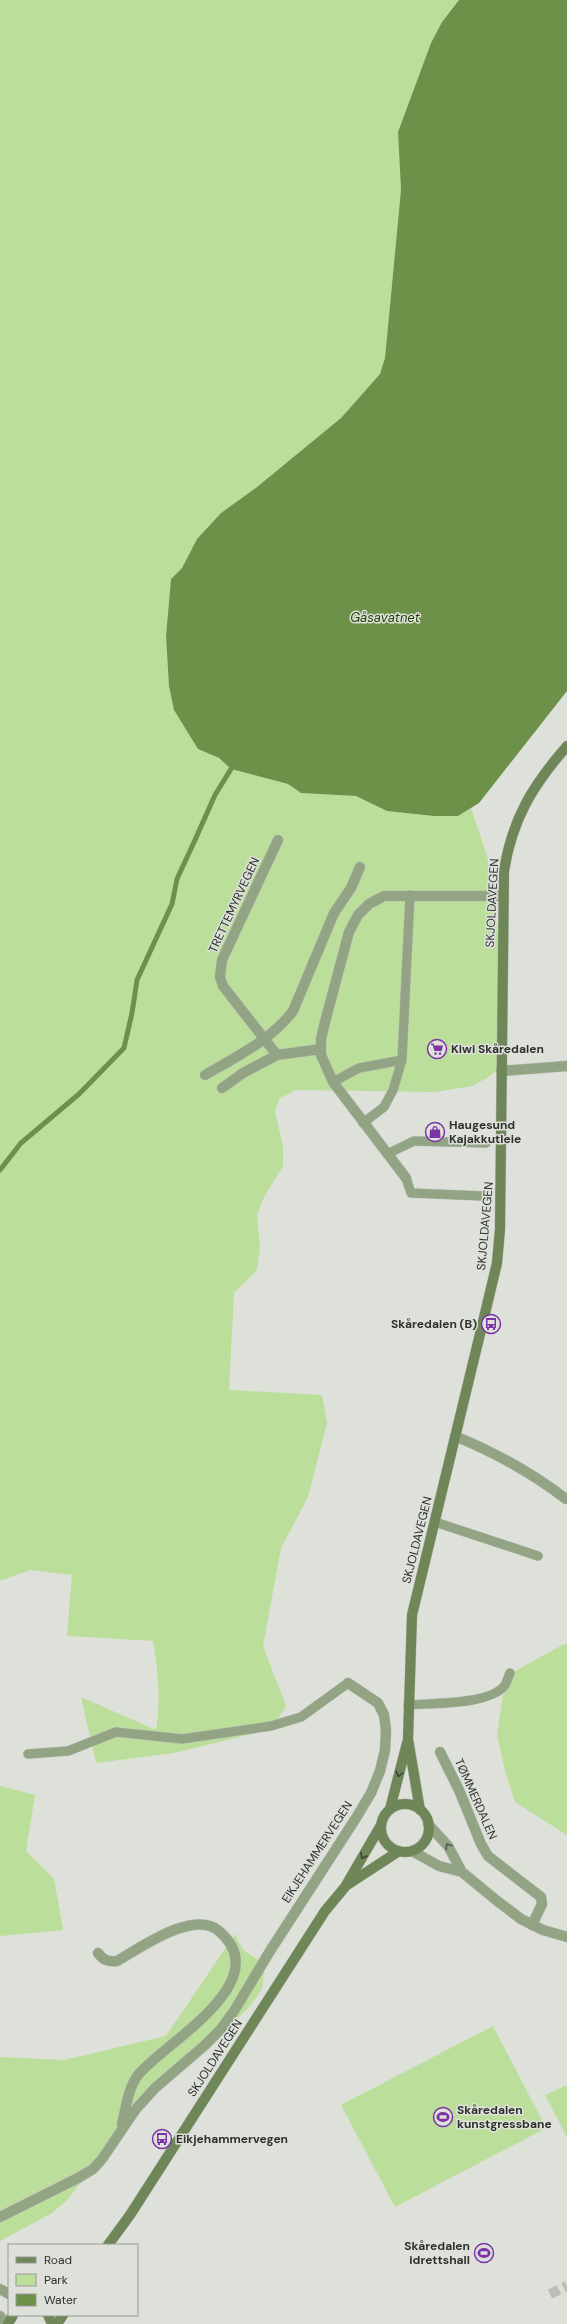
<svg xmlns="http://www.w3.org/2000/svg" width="567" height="2324" font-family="'DM Sans',sans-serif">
	<rect width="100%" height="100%" fill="#dde1da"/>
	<path fill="#bbde9a" d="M0 0H459L442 22 431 43 398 132 401 190 385 358 380 374 341 418 257 487 221 513 197 539 182 568 171 579 166 636 169 686 198 749 219 758 231 769 288 784 301 793 356 796 387 811 434 816H458L471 808 487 856 492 887 500 953 503 1065 487 1078 472 1086 435 1092 296 1090 280 1098 275 1111 283 1147V1166L264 1197 257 1216 260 1247 257 1270 234 1293 229 1390 322 1395 327 1423 308 1497 281 1548 263 1646 286 1706 272 1729 174 1753 96 1763 81 1697 156 1730C161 1700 158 1671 153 1641L67 1636 72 1575 30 1570 0 1581Z
		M564 1644H567V1835L515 1802 505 1771 497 1734 506 1676Z
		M0 1786 35 1795 26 1851 54 1879 63 1930 0 1936Z
		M235 1934 243 1950 259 1960 264 1973 262 1989 251 2005 238 2018 162 2076 68 2199 52 2213 0 2241V2057L64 2060 166 2036Z
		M493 2026 546 2128 395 2207 341 2105Z
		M567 2085V2137L545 2095Z"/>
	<path fill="#6e9149" d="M459 0H567V691L479 803 458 816H434L387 811 356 796 301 793 288 784 231 769 219 758 198 749 174 710 169 686 166 636 171 579 182 568 197 539 221 513 257 487 341 418 380 374 385 358 401 190 398 132 431 43 442 22Z"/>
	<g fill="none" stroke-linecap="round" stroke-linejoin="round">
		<path stroke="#6e9149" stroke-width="5" d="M0 1170 21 1143 79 1094 124 1048 132 1013 137 980 172 904 177 879 195 840 215 795 231 769"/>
		<path stroke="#babeb7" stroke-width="10" stroke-dasharray="10 5" stroke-linecap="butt" d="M550 2294 567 2286"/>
		<defs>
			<path id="service" d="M333 1082 359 1068 402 1060
				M363 1123 384 1107 393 1090 402 1060 410 895
				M387 1154 414 1141 486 1143
				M406 1178 411 1193 483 1196
				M435 1522 538 1556
				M408 1705C431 1703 491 1705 505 1685 507 1682 508 1677 510 1673
				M28 1754 68 1751 116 1732 182 1739 271 1726 301 1717 348 1683"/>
			<path id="minor" d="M277 1055 223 986 220 977 222 960 278 840
				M501 1071 567 1066
				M205 1075C236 1057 271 1040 293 1011L334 913 351 888 360 867
				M222 1088 243 1073 277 1055 321 1049
				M406 1178 333 1082 321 1055V1039L325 1022 349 932 358 915 369 904 384 896H503
				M455 1436C494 1452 532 1473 566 1499
				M440 1752 459 1790 481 1844 488 1856 541 1897 542 1904 532 1925
				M98 1953C103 1960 108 1962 117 1961 140 1948 194 1909 219 1931 278 1982 164 2043 138 2075 128 2088 126 2108 122 2124
				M0 2217 78 2178 93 2169 102 2159 136 2109 155 2088 205 2045 221 2029 234 2011 270 1951 356 1818 371 1793 380 1771 385 1750 386 1730 384 1715 378 1703 348 1683
				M0 2289 9 2294
				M0 2316 5 2324"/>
			<path id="tertiary" d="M428 1824 448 1846 462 1872 496 1900 521 1919 543 1930 567 1937
				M412 1851 439 1866 462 1872"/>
			<path id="secondary" d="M381 1828a24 24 0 1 1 48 0a24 24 0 1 1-48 0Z
				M390 1809 407 1743
				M420 1810 408 1739 412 1615 487 1305 497 1263 500 1229 504 871C512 819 533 785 567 746
				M347 1885 399 1851
				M108 2245 130 2215 325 1911 345 1887 381 1825
				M48 2315 52 2324
				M8 2324 13 2315
				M57 2324 63 2315"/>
		</defs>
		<use href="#service" stroke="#babeb7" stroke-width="10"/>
		<use href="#minor" stroke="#babeb7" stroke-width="11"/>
		<use href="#tertiary" stroke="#babeb7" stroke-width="11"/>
		<use href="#secondary" stroke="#babeb7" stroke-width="11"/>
		<use href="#service" stroke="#93a485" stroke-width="9"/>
		<use href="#minor" stroke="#93a485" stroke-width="10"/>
		<use href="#tertiary" stroke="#93a485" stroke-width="10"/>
		<use href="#secondary" stroke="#6f8758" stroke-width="10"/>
	</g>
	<defs><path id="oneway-chevron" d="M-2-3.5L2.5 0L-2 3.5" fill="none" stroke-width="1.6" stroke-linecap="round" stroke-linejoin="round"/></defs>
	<g stroke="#3b4136">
		<use href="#oneway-chevron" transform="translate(399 1774) rotate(105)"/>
		<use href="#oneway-chevron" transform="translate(363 1856) rotate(120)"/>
	</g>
	<use stroke="#51594c" href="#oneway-chevron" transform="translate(448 1846) rotate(-124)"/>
	<defs>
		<symbol id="supermarket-ring" viewBox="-11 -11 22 22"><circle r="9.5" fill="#dde1da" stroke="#7c34a6" stroke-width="1.5"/><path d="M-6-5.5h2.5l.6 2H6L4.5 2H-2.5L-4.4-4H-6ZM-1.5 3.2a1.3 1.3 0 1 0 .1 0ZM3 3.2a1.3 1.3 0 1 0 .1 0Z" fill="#7c34a6"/></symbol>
		<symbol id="shop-ring" viewBox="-11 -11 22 22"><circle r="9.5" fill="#dde1da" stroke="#7c34a6" stroke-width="1.5"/><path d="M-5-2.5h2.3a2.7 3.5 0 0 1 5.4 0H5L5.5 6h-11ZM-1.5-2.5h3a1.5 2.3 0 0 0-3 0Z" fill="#7c34a6"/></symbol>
		<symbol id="bus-ring" viewBox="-11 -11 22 22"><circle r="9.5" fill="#dde1da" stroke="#7c34a6" stroke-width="1.5"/><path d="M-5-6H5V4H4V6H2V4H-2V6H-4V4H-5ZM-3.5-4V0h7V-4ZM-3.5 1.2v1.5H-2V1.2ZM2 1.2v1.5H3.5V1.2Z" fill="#7c34a6"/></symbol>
		<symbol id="stadium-ring" viewBox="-11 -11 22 22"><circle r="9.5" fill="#dde1da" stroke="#7c34a6" stroke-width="1.5"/><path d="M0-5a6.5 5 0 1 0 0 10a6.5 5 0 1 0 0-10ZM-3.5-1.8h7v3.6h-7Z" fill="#7c34a6"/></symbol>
	</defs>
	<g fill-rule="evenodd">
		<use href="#supermarket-ring" x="426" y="1038" width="22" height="22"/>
		<use href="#shop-ring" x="424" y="1121" width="22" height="22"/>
		<use href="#bus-ring" x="480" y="1313" width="22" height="22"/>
		<use href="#stadium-ring" x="432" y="2106" width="22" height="22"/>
		<use href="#bus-ring" x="151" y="2128" width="22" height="22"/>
		<use href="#stadium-ring" x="473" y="2242" width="22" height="22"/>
	</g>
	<g text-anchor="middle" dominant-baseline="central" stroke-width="3" stroke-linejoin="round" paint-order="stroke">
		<g font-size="12" fill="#2e302d" stroke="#dde1da">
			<text transform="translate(492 903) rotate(-87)">SKJOLDAVEGEN</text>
			<text transform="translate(234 905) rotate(-65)">TRETTEMYRVEGEN</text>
			<text transform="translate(485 1226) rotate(-85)">SKJOLDAVEGEN</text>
			<text transform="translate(417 1540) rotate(-76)">SKJOLDAVEGEN</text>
			<text transform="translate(476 1799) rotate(66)">TØMMERDALEN</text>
			<text transform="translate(317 1852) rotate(-57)">EIKJEHAMMERVEGEN</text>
			<text transform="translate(215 2058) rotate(-57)">SKJOLDAVEGEN</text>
		</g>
		<g font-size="12" font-weight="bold" fill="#2e302d" stroke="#dde1da" text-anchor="start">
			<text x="451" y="1049">Kiwi Skåredalen</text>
			<text x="449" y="1125">Haugesund<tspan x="449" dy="14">Kajakkutleie</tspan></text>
			<text x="477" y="1324" text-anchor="end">Skåredalen (B)</text>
			<text x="457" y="2110">Skåredalen<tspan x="457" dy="14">kunstgressbane</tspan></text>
			<text x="176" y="2139">Eikjehammervegen</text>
			<text x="470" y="2246" text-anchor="end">Skåredalen<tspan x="470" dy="14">idrettshall</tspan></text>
		</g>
		<g font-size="13" font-style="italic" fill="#263d06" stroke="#dde1da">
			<text x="385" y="617">Gåsavatnet</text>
		</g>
	</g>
	<rect x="8" y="2244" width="130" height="72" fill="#dde1da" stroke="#979a95"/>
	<rect x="16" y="2257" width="20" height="6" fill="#6f8758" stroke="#979a95"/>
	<text x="44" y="2264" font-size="12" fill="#2e302d">Road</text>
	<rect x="16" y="2274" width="20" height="12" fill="#bbde9a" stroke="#979a95"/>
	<text x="44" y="2284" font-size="12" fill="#2e302d">Park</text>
	<rect x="16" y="2294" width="20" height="12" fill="#6e9149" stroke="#979a95"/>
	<text x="44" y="2304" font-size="12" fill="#2e302d">Water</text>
</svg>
